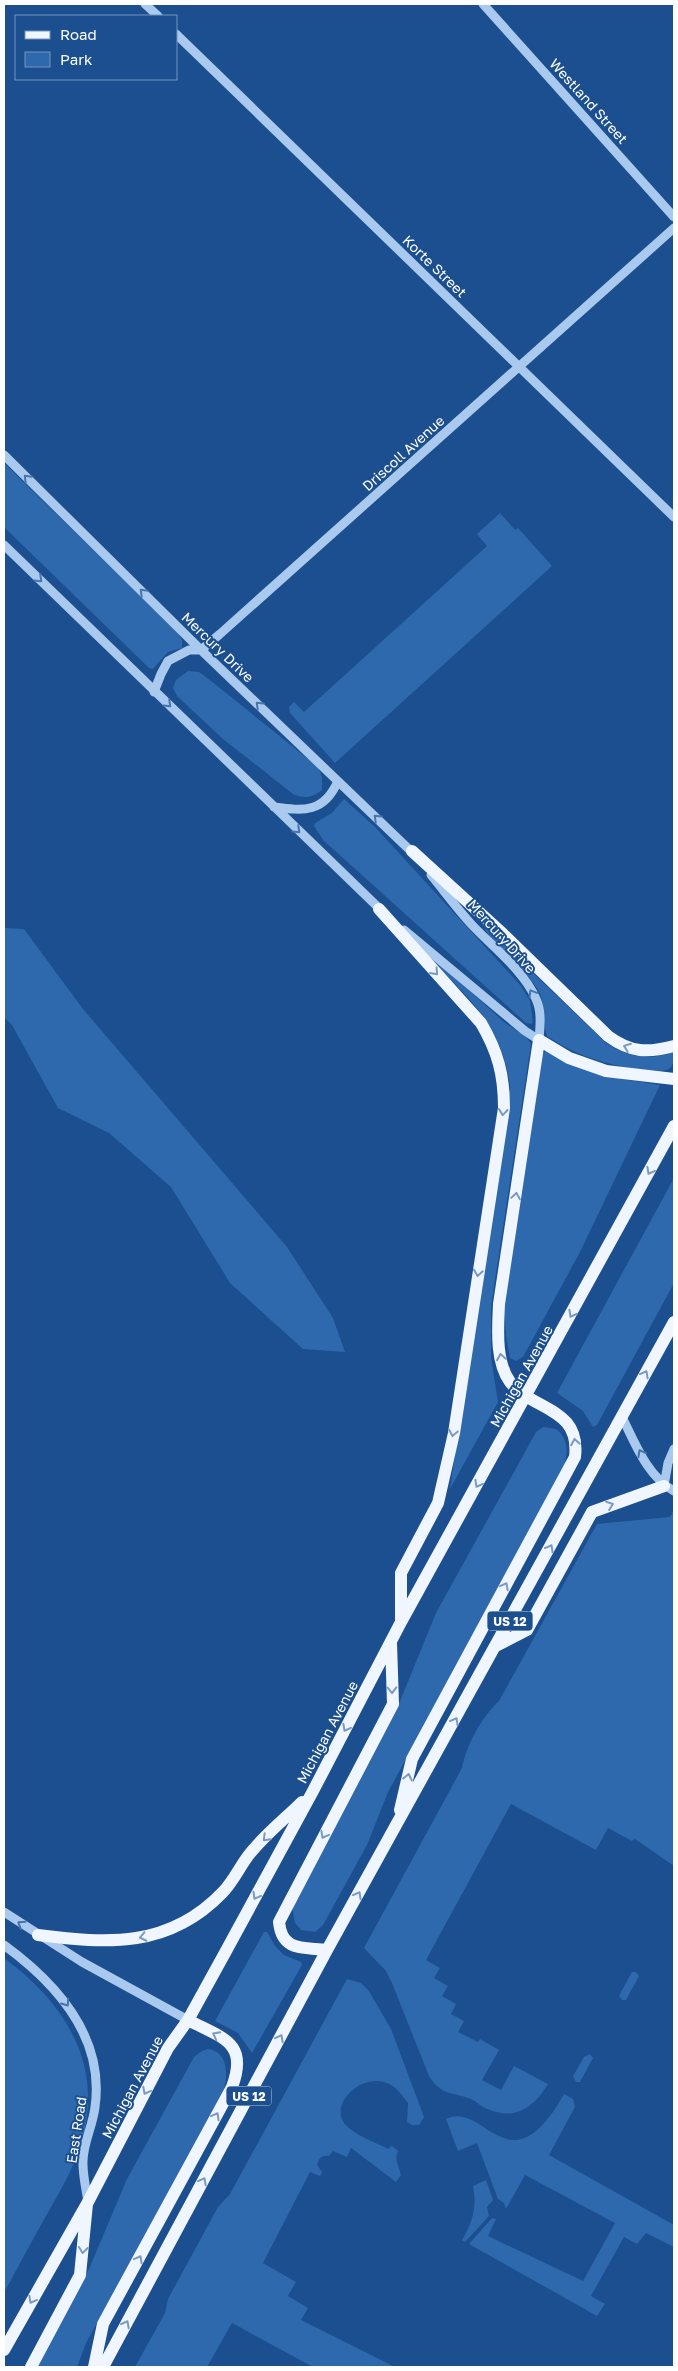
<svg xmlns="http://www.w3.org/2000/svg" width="678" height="2371" font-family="'Golos Text',sans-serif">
	<rect width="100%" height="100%" fill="#1b4f8f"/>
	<path fill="#2e69ad" d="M4 463 178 633 182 640V648L168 652 153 669 149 668 4 527Z
		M500 513 515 530 518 528 552 566 335 763 290 713 289 707 294 702 304 712 487 546 477 534Z
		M188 671 199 672 215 684 318 767 322 777V790C312 798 305 799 293 794L223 739 177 696 173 688 176 680Z
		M344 799 375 827 521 986 530 1001 533 1022 531 1024 526 1023 323 840 314 826 315 823 332 813Z
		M482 924 605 1042C626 1057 650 1061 674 1052 674 1057 675 1062 671 1067 666 1073 656 1070 649 1070 613 1067 577 1057 547 1036 542 1021 547 1006 538 990 524 966 494 947 482 924Z
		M4 928 24 929 83 1009 287 1247 333 1318 345 1352 303 1349 230 1283 171 1187 109 1133 58 1108 12 1025 4 1017Z
		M424 949 504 1022 527 1038 531 1044 491 1306V1358L498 1402 450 1489 510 1086C502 1022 464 994 422 951Z
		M546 1051 622 1079 660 1085 580 1252 523 1357 516 1361 510 1358 506 1335 504 1303 542 1054Z
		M674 1178V1283L597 1425 593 1427 583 1411 557 1393Z
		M543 1427 556 1429C572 1441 567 1461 560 1476L388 1792 367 1845 323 1925 315 1932 301 1930 295 1923 292 1907 396 1711 436 1613 536 1432Z
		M674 1510V1866L635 1839 632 1841 608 1828 596 1850 511 1804 426 1960 440 1968 434 1978 448 1986 442 1996 456 2004 451 2014 464 2021 458 2032 478 2042 480 2039 499 2050 482 2080 501 2090 514 2066 548 2084C534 2107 516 2121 487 2109 482 2107 477 2102 471 2099 451 2091 443 2097 429 2076L392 1983 386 1971 364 1948 462 1768C467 1744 481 1718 499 1701L597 1524 670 1517Z
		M264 1932H267L275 1946 284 1955 301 1962 302 1965 252 2053 238 2033 215 2021Z
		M4 1958C64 2002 104 2063 82 2141 75 2165 62 2188 50 2209 34 2237 19 2265 4 2293Z
		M632 1972H636L639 1976 626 2000H622L619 1996 620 1994Z
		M347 1979 361 1983 369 1991 391 2029 424 2117 419 2125H412L407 2122 408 2103C403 2097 398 2088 389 2084 364 2071 328 2103 345 2124 354 2135 375 2142 388 2149L392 2146 398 2151C394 2160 399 2166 401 2175L396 2182 351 2148 347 2157 333 2151 329 2156C322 2155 319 2158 317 2165L322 2172 320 2176 310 2172 263 2263 296 2282 288 2296 308 2308 301 2320 395 2367H313L232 2323 207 2367H135L165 2313 168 2299 218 2207 230 2194Z
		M208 2049C228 2052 228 2073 224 2089L86 2343 77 2367H36L89 2269 127 2179 194 2057 202 2051Z
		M590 2054 593 2058 580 2082H576L573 2076 584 2057Z
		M564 2094 573 2099 575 2107 549 2155 674 2225V2247L646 2233 637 2244 624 2237 591 2296 605 2304 597 2316 469 2244 492 2218 496 2219 488 2236 583 2281 615 2223 525 2175 506 2209 504 2203 498 2199 477 2143 458 2151 446 2119C485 2100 509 2192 564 2094Z
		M486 2180 493 2200 487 2207 489 2216 465 2242 462 2240C473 2222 477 2206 473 2186Z"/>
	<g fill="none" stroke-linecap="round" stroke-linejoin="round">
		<path stroke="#a9c9ee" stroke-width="9" d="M145 4 158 16
			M483 4 674 217
			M176 34 674 517
			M4 455 201 650 415 855
			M4 545 383 912
			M154 692 161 674 168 661 189 650H201L220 634 674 228
			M274 807C304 811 324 813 338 781
			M404 930 525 1031 539 1040C540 1027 542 1011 536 999 524 971 493 947 473 926 458 910 445 892 431 875
			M622 1417C635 1443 647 1476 674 1491
			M664 1486 668 1463 674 1449
			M4 1912 82 1962 188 2020
			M4 1945C56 1983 105 2037 95 2107 93 2126 82 2145 83 2164 83 2176 86 2189 88 2202"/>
		<path stroke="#f0f6ff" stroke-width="12" d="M412 851 503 934 608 1036C631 1053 648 1053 674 1046
			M379 909 481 1023C498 1052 504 1075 504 1108L454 1433 438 1503 401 1573V1621
			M496 1646 527 1630 592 1512 664 1486
			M400 1810 412 1759 575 1457C581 1407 533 1411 510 1382 495 1361 498 1328 499 1304L539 1040 569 1058 606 1071 674 1079
			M38 1935C108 1944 169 1948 222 1893 233 1882 239 1868 248 1856 263 1836 285 1819 302 1802
			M327 1950C303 1947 282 1952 279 1922L393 1704 391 1643
			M4 2350 88 2202 168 2048 188 2020 226 1951 313 1791 401 1622 674 1126
			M31 2367 80 2275 87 2204
			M94 2367 103 2324 232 2087C249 2042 222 2038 188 2020
			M103 2367 327 1950 674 1322"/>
	</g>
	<defs><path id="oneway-chevron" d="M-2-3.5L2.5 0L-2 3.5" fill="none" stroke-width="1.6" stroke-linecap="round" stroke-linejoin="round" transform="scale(1.25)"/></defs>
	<g stroke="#4674ac">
		<use href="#oneway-chevron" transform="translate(27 478) rotate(-135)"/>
		<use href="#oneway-chevron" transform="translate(39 579) rotate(44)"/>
		<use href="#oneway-chevron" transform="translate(143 592) rotate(-135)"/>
		<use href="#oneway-chevron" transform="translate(168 704) rotate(44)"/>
		<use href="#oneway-chevron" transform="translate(259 705) rotate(-136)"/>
		<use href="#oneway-chevron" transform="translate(377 818) rotate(-136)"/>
		<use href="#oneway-chevron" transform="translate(297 830) rotate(44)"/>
		<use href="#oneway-chevron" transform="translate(532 993) rotate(-121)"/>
		<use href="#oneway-chevron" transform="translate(641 1453) rotate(-118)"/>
		<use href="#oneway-chevron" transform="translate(21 1924) rotate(-147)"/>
		<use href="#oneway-chevron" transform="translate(66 2003) rotate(55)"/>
	</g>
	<g stroke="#7b9ac1">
		<use href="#oneway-chevron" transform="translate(435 972) rotate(48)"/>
		<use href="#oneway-chevron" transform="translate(627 1047) rotate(-159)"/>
		<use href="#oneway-chevron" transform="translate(503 1112) rotate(96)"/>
		<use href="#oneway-chevron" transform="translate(650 1171) rotate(119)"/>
		<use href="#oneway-chevron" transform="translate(516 1196) rotate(-81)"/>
		<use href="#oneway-chevron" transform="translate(478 1273) rotate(99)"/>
		<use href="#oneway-chevron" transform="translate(572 1314) rotate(119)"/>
		<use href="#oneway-chevron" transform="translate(501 1357) rotate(-99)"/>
		<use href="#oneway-chevron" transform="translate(645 1374) rotate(-61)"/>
		<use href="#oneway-chevron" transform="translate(453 1433) rotate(101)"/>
		<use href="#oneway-chevron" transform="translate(575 1442) rotate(-99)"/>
		<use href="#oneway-chevron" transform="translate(478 1484) rotate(119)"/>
		<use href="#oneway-chevron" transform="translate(610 1505) rotate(-20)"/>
		<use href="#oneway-chevron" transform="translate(550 1548) rotate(-61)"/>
		<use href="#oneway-chevron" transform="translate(505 1586) rotate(-62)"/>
		<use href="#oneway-chevron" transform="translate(392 1690) rotate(89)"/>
		<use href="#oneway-chevron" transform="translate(455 1721) rotate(-61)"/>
		<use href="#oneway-chevron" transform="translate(346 1728) rotate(118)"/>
		<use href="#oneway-chevron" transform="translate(408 1777) rotate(-77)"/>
		<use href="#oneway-chevron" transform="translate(324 1835) rotate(118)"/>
		<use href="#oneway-chevron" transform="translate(266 1838) rotate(135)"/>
		<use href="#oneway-chevron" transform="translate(358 1895) rotate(-61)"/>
		<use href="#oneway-chevron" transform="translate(256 1896) rotate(119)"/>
		<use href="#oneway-chevron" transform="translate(143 1937) rotate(168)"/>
		<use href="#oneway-chevron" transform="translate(216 2035) rotate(-152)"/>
		<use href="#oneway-chevron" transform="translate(280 2038) rotate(-62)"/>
		<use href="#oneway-chevron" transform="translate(146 2091) rotate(118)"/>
		<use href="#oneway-chevron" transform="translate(216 2116) rotate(-61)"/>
		<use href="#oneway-chevron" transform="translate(203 2181) rotate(-62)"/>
		<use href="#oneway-chevron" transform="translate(83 2250) rotate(97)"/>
		<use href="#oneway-chevron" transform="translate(139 2259) rotate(-61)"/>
		<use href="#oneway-chevron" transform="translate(32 2300) rotate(119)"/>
		<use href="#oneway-chevron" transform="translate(126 2324) rotate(-62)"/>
	</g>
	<g text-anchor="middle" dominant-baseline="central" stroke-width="4" stroke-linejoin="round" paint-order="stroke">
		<g fill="#1b4f8f" stroke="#bbcadd" stroke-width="1">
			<rect x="487.5" y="1611.5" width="45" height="19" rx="4"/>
			<rect x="226.5" y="2086.5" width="45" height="19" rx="4"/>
		</g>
		<g font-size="12" font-weight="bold" fill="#fff">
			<text x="510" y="1621">US 12</text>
			<text x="249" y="2096">US 12</text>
		</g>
		<g font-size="14" fill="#fff" stroke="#1b4f8f">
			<text transform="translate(589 101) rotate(48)">Westland Street</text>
			<text transform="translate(435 266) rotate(44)">Korte Street</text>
			<text transform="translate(403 453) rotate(-42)">Driscoll Avenue</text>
			<text transform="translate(218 647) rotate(44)">Mercury Drive</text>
			<text transform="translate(502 936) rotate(48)">Mercury Drive</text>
			<text transform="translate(521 1376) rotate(-61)">Michigan Avenue</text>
			<text transform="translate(327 1732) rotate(-62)">Michigan Avenue</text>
			<text transform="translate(132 2087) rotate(-62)">Michigan Avenue</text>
			<text transform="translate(76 2130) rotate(-81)">East Road</text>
		</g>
	</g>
	<rect width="678" height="2371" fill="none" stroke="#ffffff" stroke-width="10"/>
	<rect x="15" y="15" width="162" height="65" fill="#1b4f8f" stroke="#7695bc"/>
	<rect x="25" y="31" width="25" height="8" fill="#f0f6ff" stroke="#7695bc"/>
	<text x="60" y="40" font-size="15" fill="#ffffff">Road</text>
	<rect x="25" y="52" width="25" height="15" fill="#2e69ad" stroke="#7695bc"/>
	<text x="60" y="65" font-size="15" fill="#ffffff">Park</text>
</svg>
